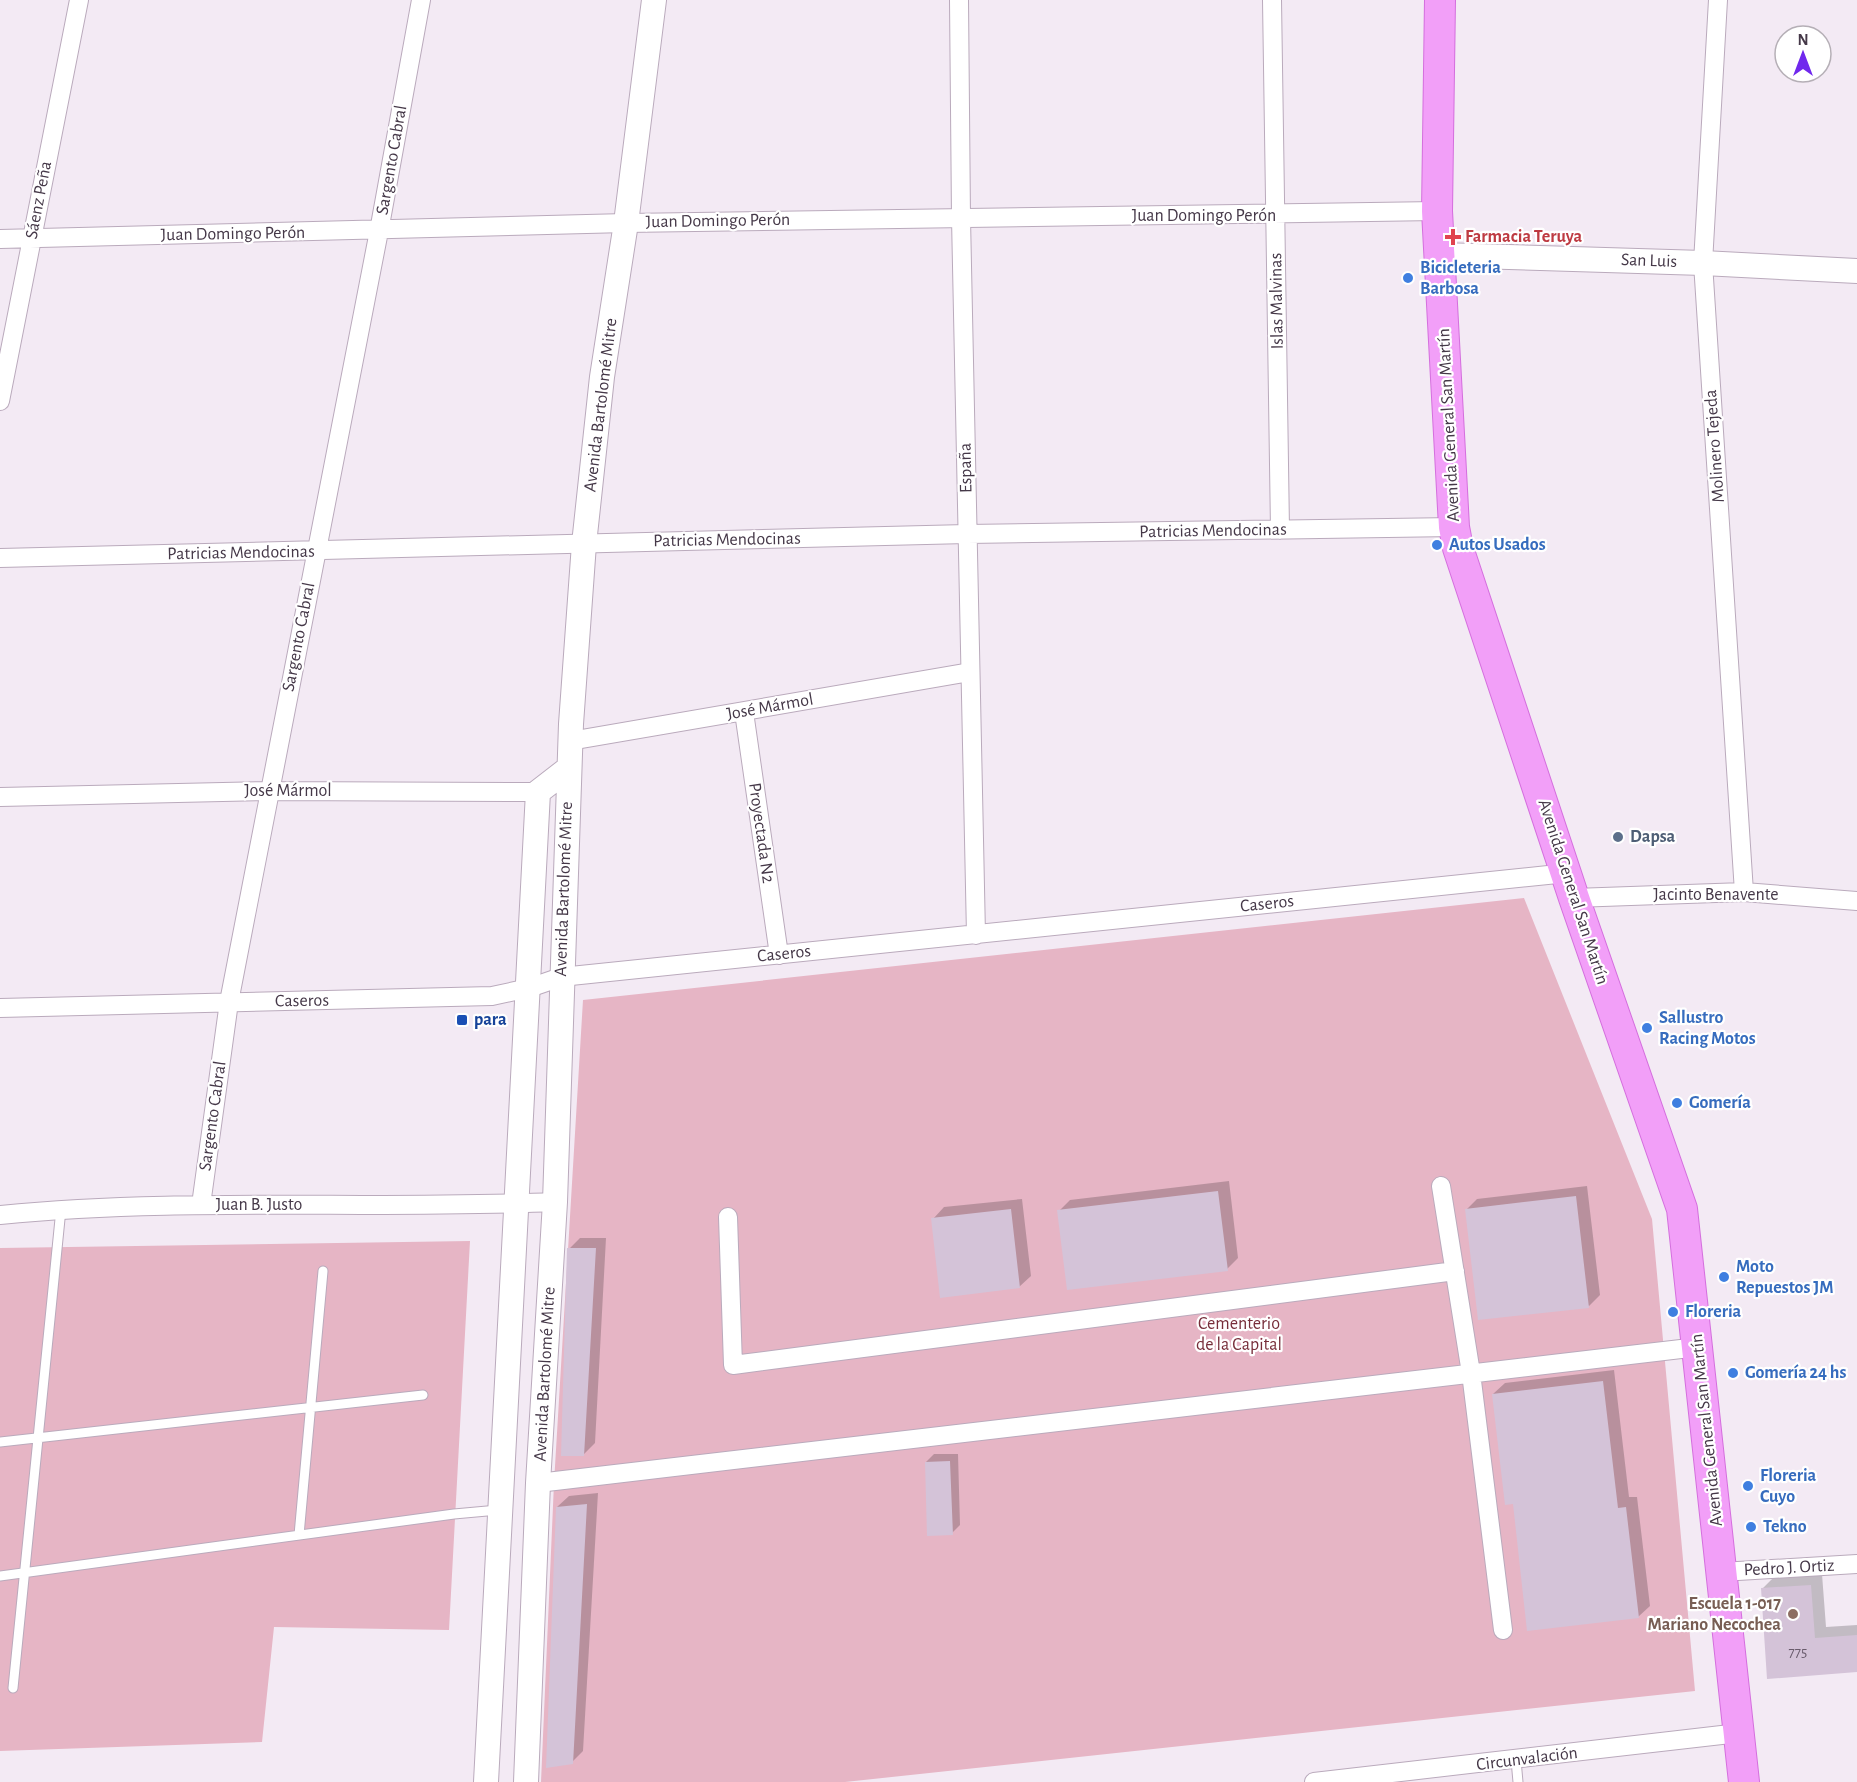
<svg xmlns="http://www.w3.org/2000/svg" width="1857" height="1782" font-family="'Alegreya Sans',sans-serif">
	<rect width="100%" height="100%" fill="#f3eaf4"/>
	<path fill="#e6b5c5" d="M1524 898 1652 1219 1695 1691 845 1782H541L554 1483 583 1000Z
		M470 1241 449 1630 274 1627 262 1742 0 1751V1248Z"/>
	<path fill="#0003" d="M1229 1181 1238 1258 1227 1269 1059 1211 1070 1200Z
		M1587 1186 1600 1295 1589 1306 1466 1210 1477 1199Z
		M1022 1199 1031 1276 1019 1287 933 1219 944 1207Z
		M580 1238H606L595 1443 584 1454 569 1249Z
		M1614 1370 1629 1497H1637L1650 1606 1638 1617 1514 1502 1493 1394 1505 1383Z
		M934 1454H958L960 1525 952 1533 926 1462Z
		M598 1493 583 1751 572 1762 557 1507 569 1496Z
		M1822 1574 1826 1627 1857 1625V1671L1768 1677 1762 1589 1774 1577Z"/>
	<path fill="#d4c3d8" d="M1218 1191 1228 1271 1067 1290 1057 1210Z
		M1576 1196 1589 1308 1478 1320 1465 1209Z
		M1011 1209 1020 1288 940 1298 931 1218Z
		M567 1248H596L584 1456H561Z
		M1603 1381 1618 1508 1626 1507 1639 1618 1527 1631 1513 1504 1505 1505 1492 1394Z
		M950 1461 953 1535 927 1536 925 1462Z
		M587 1504 573 1764 546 1768 556 1507Z
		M1811 1585 1815 1638 1857 1635V1672L1767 1679 1761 1588Z"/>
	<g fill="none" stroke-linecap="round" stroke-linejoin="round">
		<defs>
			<path id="service" d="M0 1442 423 1395
				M299 1535 323 1271
				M0 1576 454 1514 498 1510
				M13 1688 61 1209
				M1516 1760 1518 1782"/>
			<path id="minor" d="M959 0 961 218 976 935
				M1272 0 1280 530
				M1718 0 1703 263 1744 892
				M0 239 626 223 1437 211
				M0 401 79 0
				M0 558 967 534 1454 527
				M744 712 779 955
				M570 741 970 672
				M0 797 270 791 538 792
				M1574 898 1744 892 1857 901
				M0 1008 492 996 529 988 561 977 1567 873
				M1441 1186 1471 1373 1503 1630
				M201 1205 229 1002 379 231 421 0
				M0 1215C184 1197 370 1210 555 1202
				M728 1217 733 1365 1455 1271
				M538 1483 1698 1347
				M1721 1572 1857 1564
				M1314 1782 1739 1733"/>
			<path id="tertiary" d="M1440 255 1703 263 1857 271
				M486 1782 538 792 569 768
				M526 1782 538 1483 555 1202 571 724 584 544 602 377 626 223 654 0"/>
			<path id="primary" d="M1440 0 1437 211 1454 527 1458 548 1574 898 1682 1209 1744 1782"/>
		</defs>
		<use href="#service" stroke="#baaabc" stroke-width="11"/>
		<use href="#minor" stroke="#baaabc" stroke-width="20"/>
		<use href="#tertiary" stroke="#baaabc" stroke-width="26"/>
		<use href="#primary" stroke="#d46fdd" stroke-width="32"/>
		<use href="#service" stroke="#fff" stroke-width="9"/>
		<use href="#minor" stroke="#fff" stroke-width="18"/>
		<use href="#tertiary" stroke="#fff" stroke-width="24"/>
		<use href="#primary" stroke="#f29ff8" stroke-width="30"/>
	</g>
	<path fill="#e0444e" stroke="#fff" stroke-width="2" d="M1450 228h6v6h6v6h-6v6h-6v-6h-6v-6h6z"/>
	<g fill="#3f7fe0" stroke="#fff" stroke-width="2">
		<circle cx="1408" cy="278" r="6"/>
		<circle cx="1437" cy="545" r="6"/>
		<circle cx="1647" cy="1028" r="6"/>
		<circle cx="1677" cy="1103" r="6"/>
		<circle cx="1724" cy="1277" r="6"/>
		<circle cx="1673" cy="1312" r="6"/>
		<circle cx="1733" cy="1373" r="6"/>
		<circle cx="1748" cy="1486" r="6"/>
		<circle cx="1751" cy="1527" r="6"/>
	</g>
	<circle fill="#5c6f8a" stroke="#fff" stroke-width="2" cx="1618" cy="837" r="6"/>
	<rect fill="#1a4fb4" stroke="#fff" stroke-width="2" x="456" y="1014" width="12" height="12" rx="3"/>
	<circle fill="#8d6e63" stroke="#fff" stroke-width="2" cx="1793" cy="1614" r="6"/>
	<g text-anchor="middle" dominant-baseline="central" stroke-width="4.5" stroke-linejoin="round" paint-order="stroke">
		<g font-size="15" fill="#695b6c">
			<text x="1798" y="1652">775</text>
		</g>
		<g font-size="18" fill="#453848" stroke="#fff">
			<text transform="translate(392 160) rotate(-80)">Sargento Cabral</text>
			<text transform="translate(39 200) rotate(-79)">Sáenz Peña</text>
			<text x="1204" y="216">Juan Domingo Perón</text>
			<text transform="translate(718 221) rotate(-1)">Juan Domingo Perón</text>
			<text transform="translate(233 234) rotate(-1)">Juan Domingo Perón</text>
			<text transform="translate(1649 261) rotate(2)">San Luis</text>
			<text transform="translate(1277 301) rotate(-91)">Islas Malvinas</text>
			<text transform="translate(601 405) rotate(-83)">Avenida Bartolomé Mitre</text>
			<text transform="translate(1449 425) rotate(-93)">Avenida General San Martín</text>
			<text transform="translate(1715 446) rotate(-94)">Molinero Tejeda</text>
			<text transform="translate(966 468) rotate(-91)">España</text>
			<text transform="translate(1213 531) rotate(-1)">Patricias Mendocinas</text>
			<text transform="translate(727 540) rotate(-1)">Patricias Mendocinas</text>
			<text transform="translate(241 553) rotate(-1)">Patricias Mendocinas</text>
			<text transform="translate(299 637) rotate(-79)">Sargento Cabral</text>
			<text transform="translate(770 707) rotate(-10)">José Mármol</text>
			<text x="288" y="791">José Mármol</text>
			<text transform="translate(761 833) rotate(82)">Proyectada N2</text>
			<text transform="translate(564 889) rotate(-88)">Avenida Bartolomé Mitre</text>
			<text transform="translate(1573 892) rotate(72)">Avenida General San Martín</text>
			<text x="1716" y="895">Jacinto Benavente</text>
			<text transform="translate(1267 904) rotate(-6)">Caseros</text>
			<text transform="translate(784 954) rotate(-6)">Caseros</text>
			<text transform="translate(302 1001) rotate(-1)">Caseros</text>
			<text transform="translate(213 1116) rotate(-82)">Sargento Cabral</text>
			<text x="259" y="1205">Juan B. Justo</text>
			<text transform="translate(545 1374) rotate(-87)">Avenida Bartolomé Mitre</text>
			<text transform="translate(1707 1430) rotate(-96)">Avenida General San Martín</text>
			<text transform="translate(1789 1568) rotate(-3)">Pedro J. Ortiz</text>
			<text transform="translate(1527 1759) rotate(-7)">Circunvalación</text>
		</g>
		<g font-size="18" font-weight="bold" fill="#be3a42" stroke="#fff" text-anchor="start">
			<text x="1465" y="237">Farmacia Teruya</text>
		</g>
		<g font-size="18" font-weight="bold" fill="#366cbe" stroke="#fff" text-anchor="start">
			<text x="1420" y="268">Bicicleteria<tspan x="1420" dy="21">Barbosa</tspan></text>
			<text x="1449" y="545">Autos Usados</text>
			<text x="1659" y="1018">Sallustro<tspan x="1659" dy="21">Racing Motos</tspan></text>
			<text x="1689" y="1103">Gomería</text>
			<text x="1736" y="1267">Moto<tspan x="1736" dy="21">Repuestos JM</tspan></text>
			<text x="1685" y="1312">Floreria</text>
			<text x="1745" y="1373">Gomería 24 hs</text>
			<text x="1760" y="1476">Floreria<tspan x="1760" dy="21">Cuyo</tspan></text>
			<text x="1763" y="1527">Tekno</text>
		</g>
		<g font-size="18" font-weight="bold" fill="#4e5e75" stroke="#fff" text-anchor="start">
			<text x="1630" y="837">Dapsa</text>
		</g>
		<g font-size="18" font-weight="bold" fill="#164399" stroke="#fff" text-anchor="start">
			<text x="474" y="1020">para</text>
		</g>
		<g font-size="18" fill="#772e3a" stroke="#fff">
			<text x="1239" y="1324">Cementerio<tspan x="1239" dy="21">de la Capital</tspan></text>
		</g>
		<g font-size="18" font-weight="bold" fill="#785e54" stroke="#fff" text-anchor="end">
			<text x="1781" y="1604">Escuela 1-017<tspan x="1781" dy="21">Mariano Necochea</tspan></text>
		</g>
	</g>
	<g transform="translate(1803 54)"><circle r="28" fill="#ffffff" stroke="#b5afb6" stroke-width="1.5"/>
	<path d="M0-4.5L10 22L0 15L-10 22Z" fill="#7028ed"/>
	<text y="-9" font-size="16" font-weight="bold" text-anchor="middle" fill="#453848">N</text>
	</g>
</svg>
